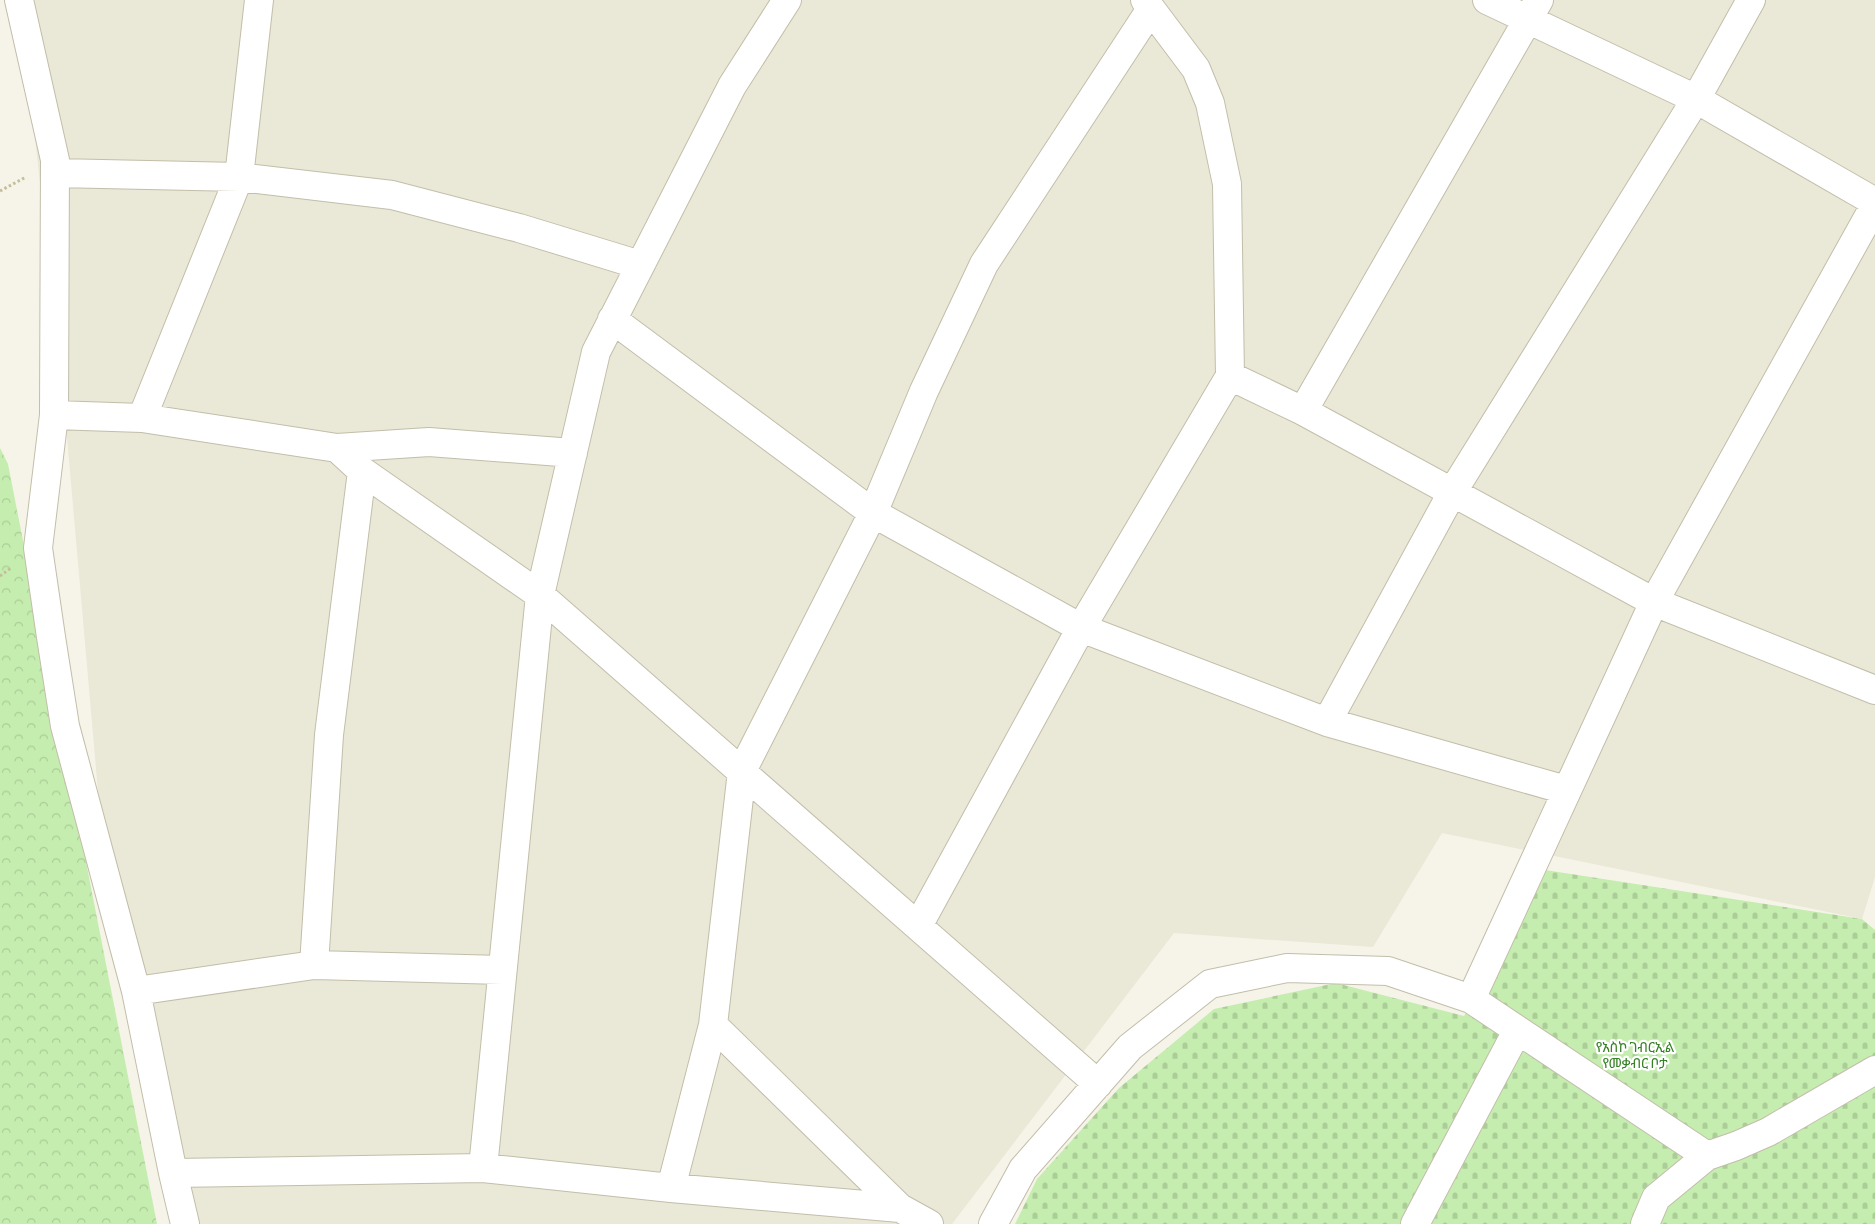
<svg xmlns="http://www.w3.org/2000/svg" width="1875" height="1224" font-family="'Sofia Sans Condensed','Noto Sans Ethiopic',sans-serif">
	<defs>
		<pattern id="forest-crowns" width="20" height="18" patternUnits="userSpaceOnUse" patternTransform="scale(1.25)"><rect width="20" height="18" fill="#c5edaf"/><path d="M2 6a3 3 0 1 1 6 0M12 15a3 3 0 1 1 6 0" fill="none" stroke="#abcd97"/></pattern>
		<pattern id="cemetery-stones" width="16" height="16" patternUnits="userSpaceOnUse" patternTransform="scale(1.25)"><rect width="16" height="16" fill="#c5edaf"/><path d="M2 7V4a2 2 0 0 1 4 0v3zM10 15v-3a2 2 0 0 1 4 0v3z" fill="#abcd97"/></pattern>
	</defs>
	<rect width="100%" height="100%" fill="#f6f4e9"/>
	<path fill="#eae8d6" d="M20 0H1875V877L1862 919 1442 833 1373 947 1174 933 952 1224H184L102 837 64 403Z"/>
	<path fill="url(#forest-crowns)" d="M0 448 8 464 157 1224H0Z"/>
	<path fill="url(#cemetery-stones)" d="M1545 870 1862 919 1875 930V1224H1015L1037 1179 1119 1088 1214 1009 1336 983 1464 1016Z"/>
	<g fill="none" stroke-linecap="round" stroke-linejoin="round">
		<defs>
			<path id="street" d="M19 0 55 160 54 415 142 418 337 448 362 471 540 595 1098 1084
				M1487 0 1696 99 1875 202
				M1151 9 1196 69 1210 103 1227 184 1230 376
				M56 173 239 177 392 195 519 228 640 265
				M612 319 873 513 1081 628 1327 722 1566 790
				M1303 411 1539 0
				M54 415 38 548 51 637 65 726 136 991 173 1173 185 1224
				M142 418 239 177 259 0
				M337 448 429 442 573 453
				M1327 722 1453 491 1696 99 1751 0
				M918 926 1081 628 1230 376 1303 411 1654 602 1875 690
				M314 965 329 735 362 471
				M136 991 314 965 502 970
				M1471 999 1707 1156 1736 1146 1768 1132 1875 1070
				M713 1025 900 1208 929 1224
				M483 1168 540 595 596 352 732 86 787 0
				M173 1173 483 1168 671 1188 900 1208
				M671 1188 713 1025 742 771 873 513 924 391 984 264 1151 9 1145 0
				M993 1224 1023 1169 1130 1047 1210 984 1287 968 1388 971 1471 999 1654 602 1875 205
				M1415 1224 1517 1031
				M1645 1224 1656 1198 1707 1156"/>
		</defs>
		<use href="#street" stroke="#c2beaa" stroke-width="30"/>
		<path stroke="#c5be9a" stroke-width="3" stroke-dasharray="2.5 2.5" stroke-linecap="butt" d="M0 191 26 177
			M0 576 11 568"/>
		<use href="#street" stroke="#fff" stroke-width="28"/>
	</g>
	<g text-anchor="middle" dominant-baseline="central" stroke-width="4.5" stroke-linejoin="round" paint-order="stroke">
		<g font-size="14" fill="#358124" stroke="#fff">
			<text x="1635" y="1047">የአስኮ ገብርኢል<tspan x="1635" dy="16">የመቃብር ቦታ</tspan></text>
		</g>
	</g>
</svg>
